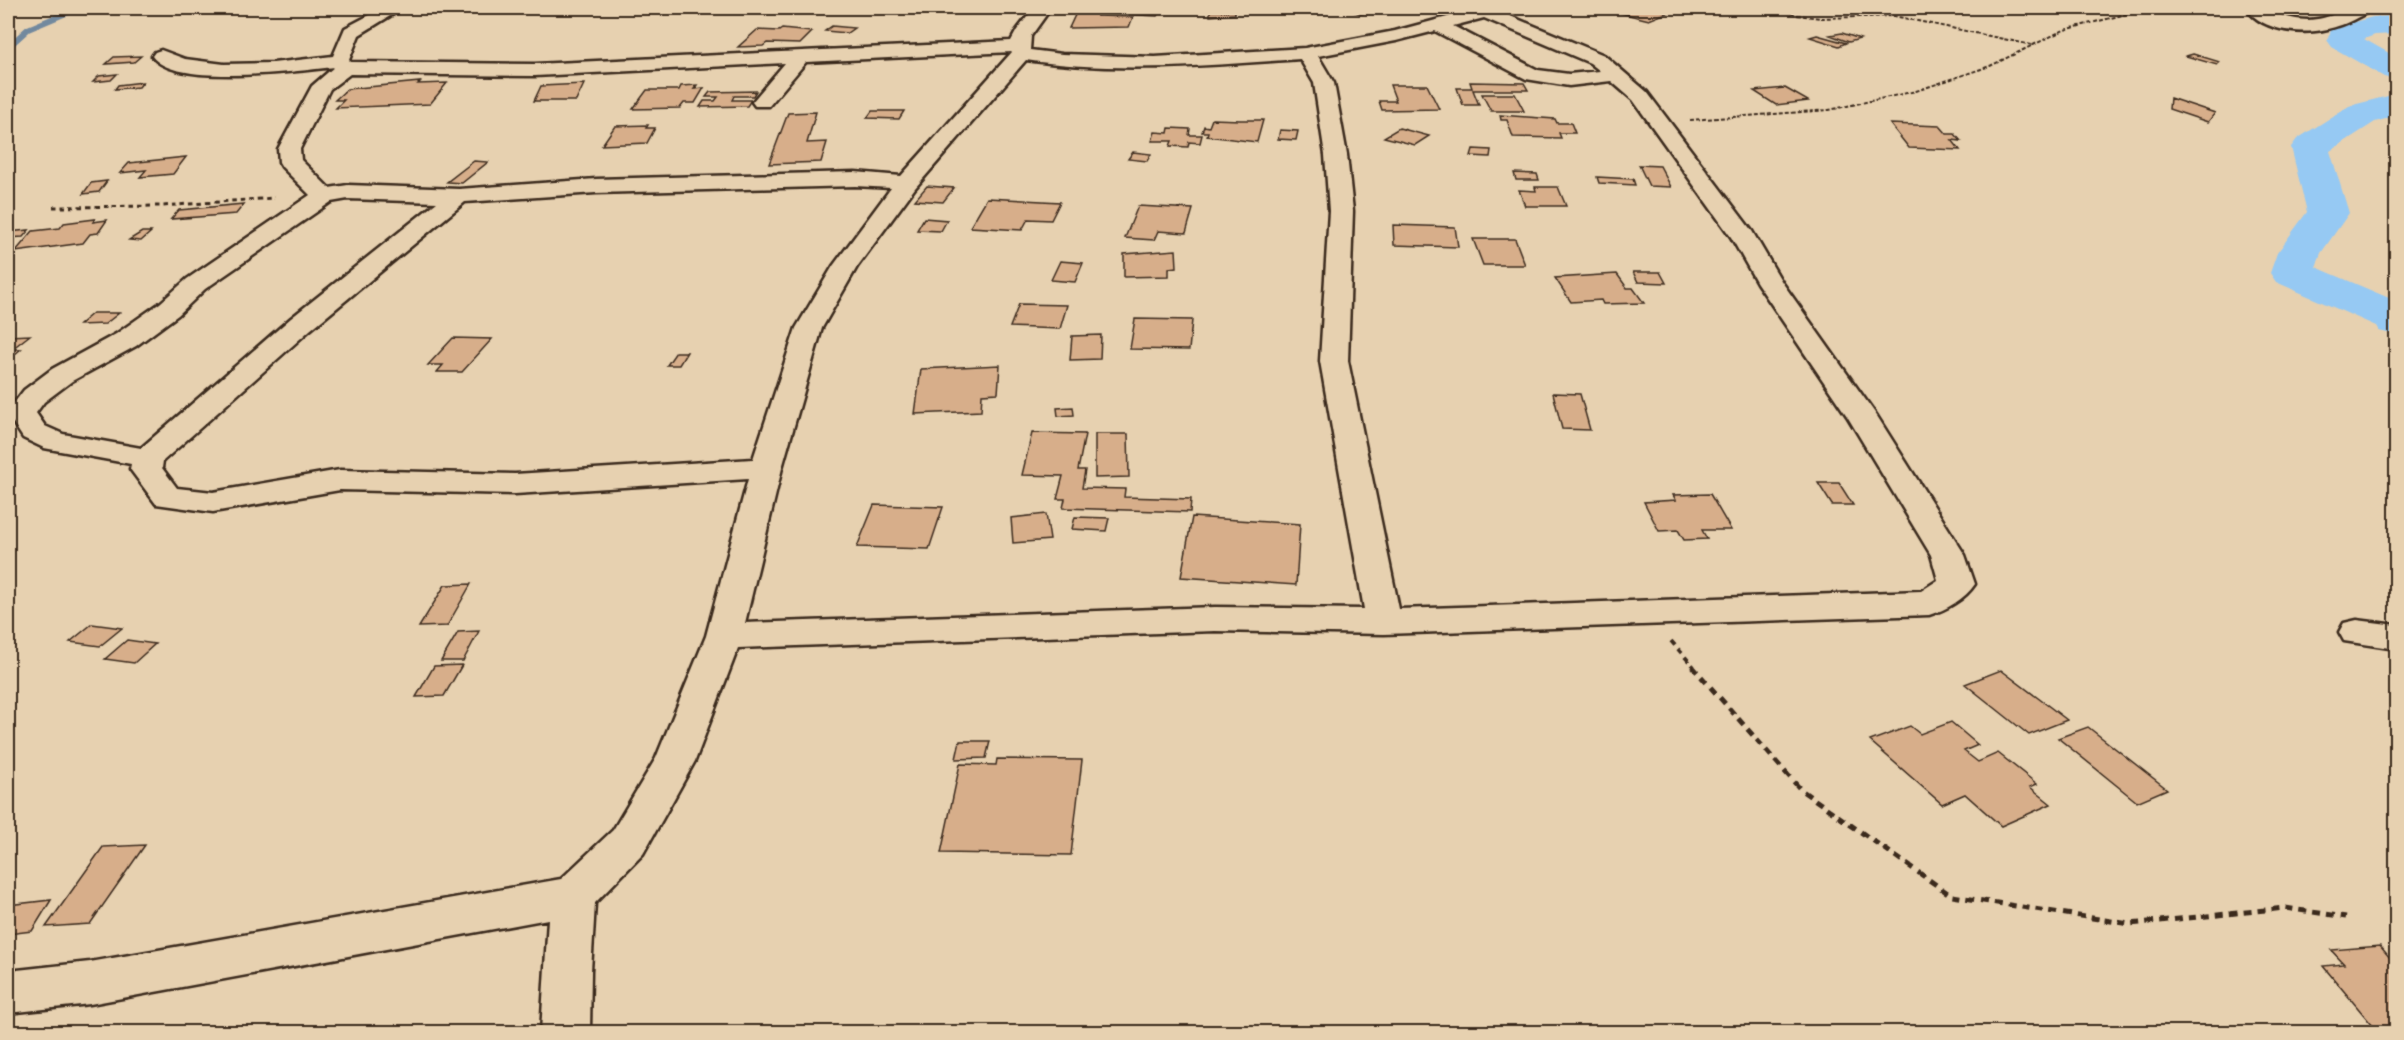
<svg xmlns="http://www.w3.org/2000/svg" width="2404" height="1040" font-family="'Patrick Hand',sans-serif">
	<rect width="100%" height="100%" fill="#e7d1b0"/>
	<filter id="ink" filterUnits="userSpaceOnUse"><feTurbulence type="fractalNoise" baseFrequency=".0167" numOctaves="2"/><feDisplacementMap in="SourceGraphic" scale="12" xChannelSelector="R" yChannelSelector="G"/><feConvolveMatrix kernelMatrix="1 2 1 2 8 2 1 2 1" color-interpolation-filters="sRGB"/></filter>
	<g filter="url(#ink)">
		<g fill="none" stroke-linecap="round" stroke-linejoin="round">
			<path stroke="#72899e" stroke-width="6" d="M8 47 28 29 78 8"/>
			<path fill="#96c9f3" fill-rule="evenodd" d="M2396 16V34L2375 35 2364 39 2396 57V80L2384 77 2332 47 2327 40 2332 28 2373 17Z
				M2396 94V116L2375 122 2330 151 2349 213 2321 253 2316 267 2396 301V335L2379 331 2376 326 2276 282 2270 273 2277 253 2307 212 2291 147 2297 139 2349 106Z"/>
		</g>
		<path fill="#d7ae8a" stroke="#3b2a1e" stroke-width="1.5" d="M1125 8 1161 10 1157 16 1122 14Z
			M1344 8H1374L1365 10 1371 12 1361 14Z
			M1628 8H1651L1669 12 1649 20 1617 12Z
			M1210 11H1235V14L1210 16Z
			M1076 13 1098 14 1097 16 1133 17 1129 27 1069 28Z
			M832 26 854 28 847 33 825 31Z
			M782 29 812 32 800 44 767 43 763 46 738 47 757 30 779 31Z
			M1842 33 1860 39 1849 42 1830 35Z
			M1817 35 1846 43 1839 46 1810 37Z
			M2193 54 2220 62 2217 65 2186 56Z
			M141 56 134 62 106 64 114 57Z
			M117 74 111 80 93 82 99 76Z
			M143 82 139 87 115 89 118 85Z
			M420 82 418 84 447 83 430 104 336 108 344 100H335L347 89Z
			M1470 82 1524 83 1528 90H1473L1479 105H1463L1457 88H1472Z
			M584 84 576 101H534L541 86Z
			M697 85 694 89 704 88 695 103H684L680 108 633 109 647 90H679L681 86Z
			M1390 85H1427L1439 109 1382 110 1379 101H1396Z
			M1785 88 1808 101 1776 105 1754 91Z
			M756 91 753 96H734L732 100H751L747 106 700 107 704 101H715L718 97H706L710 92Z
			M1482 94H1515L1524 111H1491Z
			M2170 98 2215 113 2208 122 2169 109Z
			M872 111H904L899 119 867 118Z
			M816 112 807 143 827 142 821 162 769 164 788 113Z
			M1500 115 1555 119 1557 123H1571L1575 133H1559L1561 138 1513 137 1507 120H1501Z
			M1212 119 1240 120H1263L1257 142 1207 136 1208 132H1202L1204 126 1209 127Z
			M1890 124 1940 126 1947 134H1955L1961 141 1952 140 1960 150 1909 148Z
			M648 125 646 128H655L647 143 602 145 615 126Z
			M1169 128 1190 129 1189 135H1202L1200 143 1189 142 1188 147 1170 146 1172 141H1152L1155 132 1168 133Z
			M1399 128 1429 136 1415 145 1384 137Z
			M1280 130 1298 131 1296 140 1278 139Z
			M1473 149 1491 150 1490 157 1471 156Z
			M1133 152 1151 154 1147 161 1128 159Z
			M186 157 173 174 140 177 146 170 120 173 129 163Z
			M474 161 488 162 462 183 447 182Z
			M1639 165 1660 166 1671 187 1649 186Z
			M1514 173 1537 174 1539 180H1516Z
			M1597 177 1633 179 1635 185 1599 183Z
			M107 181 99 192 83 194 91 183Z
			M927 186 954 188 943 202 915 200Z
			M1535 187H1558L1566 206H1525L1519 190 1536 191Z
			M987 198 1060 202 1051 220 1028 219 1022 230 970 227Z
			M244 204 236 214 171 219 179 210Z
			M1138 206 1193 209 1186 233 1158 231 1154 240 1125 238Z
			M924 218 947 220 941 231 917 230Z
			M95 219 93 222 107 220 98 233 90 234 83 243 15 252 33 231 60 228 64 223Z
			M1393 225 1455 227 1458 247 1394 245Z
			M29 230 23 237 8 238V232Z
			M142 232H151L141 241 129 240Z
			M1473 239H1515L1525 265H1483Z
			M1176 250 1177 267 1169 268V276L1124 277V254Z
			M1060 261 1083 263 1075 282 1051 280Z
			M1633 272H1660L1666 283 1638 282Z
			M1617 274 1627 288H1633L1644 303 1603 304 1601 300 1571 302 1555 278Z
			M1019 304 1067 305 1060 329 1010 327Z
			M93 313H119L105 324 79 325Z
			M1135 319 1192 320 1189 350 1130 349Z
			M30 335 12 349H21L8 360V336Z
			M1101 335 1100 359 1070 360 1072 336Z
			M453 338 492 339 462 372H437L443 365H428Z
			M676 352H687L679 365H667Z
			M1000 365 998 393 982 394 981 411 915 414 921 369Z
			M1553 393 1580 394 1590 430 1562 429Z
			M1073 407 1074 415 1058 416 1057 408Z
			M1032 433 1085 434 1078 470H1085L1082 488 1125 489 1124 497 1191 499 1190 512 1063 508 1065 499H1057L1063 476 1022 475Z
			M1095 434H1128L1129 477 1095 478Z
			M1818 483H1839L1853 505H1832Z
			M1710 494 1731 530H1702L1707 539 1684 540 1678 530 1659 531 1644 502 1676 500 1673 495Z
			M874 505 943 507 929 549 857 547Z
			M1046 514 1050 540 1013 543 1011 518Z
			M1075 517 1109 518 1106 531 1072 529Z
			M1192 517 1300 524 1296 585 1181 577Z
			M471 584 447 626 419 627 445 585Z
			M92 624 122 628 100 646 70 642Z
			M479 631 463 661H441L458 632Z
			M127 640 155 644 134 663 105 659Z
			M462 665 444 696 416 697 434 666Z
			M2001 670 2067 720 2029 735 1965 684Z
			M1951 722 1978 745 1964 751 1978 762 1998 753 2037 784 2030 787 2051 804 2001 826 1965 794 1942 804 1870 741 1910 726 1920 734Z
			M2088 727 2167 789 2137 802 2058 738Z
			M960 741H990L986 758 956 759Z
			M997 759 1082 760 1071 855 941 853 960 764 996 765Z
			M145 845 90 924 46 927 103 847Z
			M51 900 32 931 8 934V905Z
			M2380 946 2396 965V1032H2378L2323 966 2344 964 2331 950Z"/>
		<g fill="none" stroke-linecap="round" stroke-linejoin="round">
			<defs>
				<path id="minor" d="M383 8H403L359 35 349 60 351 62 535 64 1011 41 1017 30 1034 8H1051L1031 36 1030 50 1062 54 1155 57 1305 48 1395 31 1481 8H1512L1510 12 1503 13 1604 55 1647 92 1752 231 1782 282 1877 416 1965 555 1975 584C1965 599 1946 610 1929 615L1384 634 1215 631 738 648 695 761 643 854 595 903 591 971 590 1032H541L548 919 90 1004 8 1013V971L90 962 561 879 613 830 656 758 706 636 748 479 515 494 340 490 213 512 156 504 130 469 131 464 44 448 23 438 8 415V411L24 390 52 369 116 334 160 303 187 279 310 195 282 167 279 162 278 149 312 86 334 67C298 71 174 88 152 56L155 52 161 50 185 59 224 64 273 63 333 56 345 28ZM1484 18 1590 63 1600 71 1569 74 1538 70 1453 26ZM1435 31 1526 79 1569 86 1611 81 1633 100 1731 237 1757 283 1847 416 1931 555 1938 580 1921 591 1399 609 1348 361 1353 211 1347 155 1334 83 1318 56 1396 41ZM1012 52 901 176 855 172 596 179 459 189 348 185 329 188 301 160 300 149 330 89 350 74 535 76 785 63 752 102 755 106H769L806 62ZM1300 59 1314 83 1325 155 1329 211 1320 361 1364 609 1215 607 745 623 782 468 822 328 857 267 915 188 1026 60C1118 74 1209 65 1300 59ZM855 186 891 188 833 266 796 328 753 459 515 474 340 470 213 492 177 488 162 468 163 461 310 330 465 202 596 193ZM348 199 437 202 291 318 141 448 63 434 45 426 36 413 44 402 72 381 136 346 178 315 205 289 331 202Z
					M2246 8C2267 6 2282 20 2308 20 2332 20 2346 5 2370 8L2368 12C2358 17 2349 23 2338 26 2311 36 2264 34 2246 8Z
					M2357 620 2396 625V649L2344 641 2339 632 2344 623Z"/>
			</defs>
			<use href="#minor" stroke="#3b2a1e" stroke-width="5"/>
			<path stroke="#3b2a1e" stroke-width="2" stroke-dasharray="4 2" stroke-linecap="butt" d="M1774 8 1797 15 1821 18 1894 16 2032 45
				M1690 120 1829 110 1916 91 1990 66 2064 30 2149 8"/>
			<path stroke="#3b2a1e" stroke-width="3" stroke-dasharray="4.5 4" stroke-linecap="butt" d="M53 207 162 206 274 198"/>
			<path stroke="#3b2a1e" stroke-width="4" stroke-dasharray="6 4.5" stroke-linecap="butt" d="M1671 641 1694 667"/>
			<path stroke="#3b2a1e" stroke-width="5" stroke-dasharray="8 6" stroke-linecap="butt" d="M1692 666 1801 790 1952 896 2130 924 2285 908 2346 917"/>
			<use href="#minor" fill="#e7d1b0" fill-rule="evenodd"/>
		</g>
	</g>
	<rect width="2404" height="1040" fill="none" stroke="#e7d1b0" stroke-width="30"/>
	<rect x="15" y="15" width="2374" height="1010" fill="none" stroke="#3b2a1e" stroke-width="2" filter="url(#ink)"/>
</svg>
